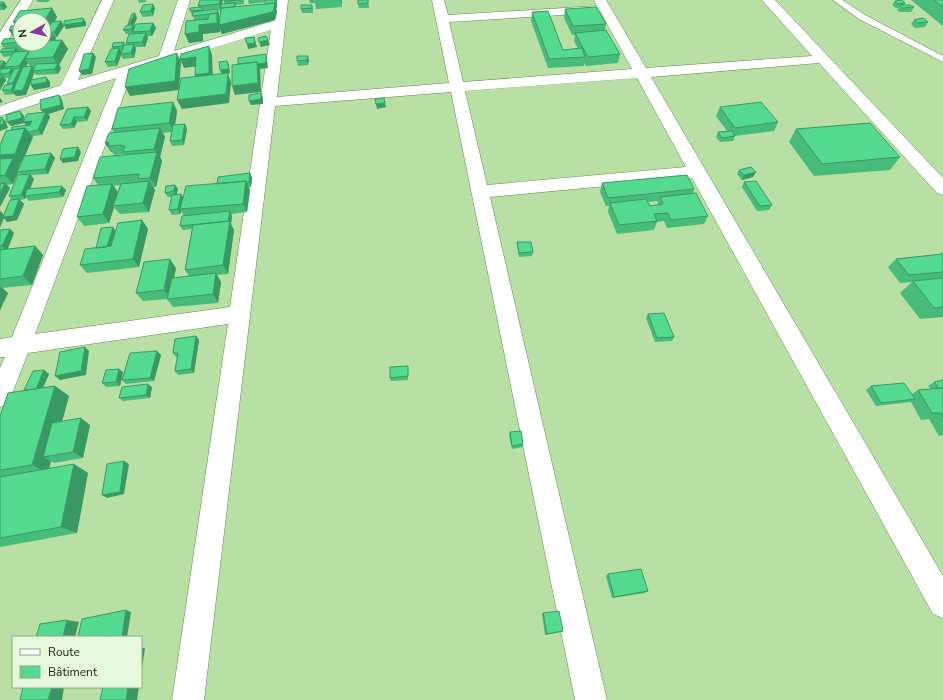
<svg xmlns="http://www.w3.org/2000/svg" width="943" height="700" font-family="'Nunito Sans',sans-serif">
	<rect width="100%" height="100%" fill="#b8dfa4"/>
	<g fill="none" stroke-linecap="round" stroke-linejoin="round">
		<defs>
			<path id="service" d="M833 0H842L865 15 943 56V62L859 19Z"/>
			<path id="minor" d="M21 0H33L5 45 0 46V32Z
				M102 0H114L78 80 159 56 178 0H190L174 51 273 21 276 0H288L277 97 449 83 432 0H444L448 15 597 6 594 0H606L646 68 812 56 762 0H775L943 178V195L937 193 819 63 651 77 943 576V618L933 614 692 178 490 197 607 700H575L451 92 275 106 204 700H172L228 324 28 353 8 404 0 407V368L5 357H0V339L12 337 116 78 0 116V106L61 85ZM600 11 632 69 463 82 449 22 595 13ZM271 30 230 307 35 334 132 73ZM637 78 686 167 487 185 465 91Z"/>
		</defs>
		<use href="#service" stroke="#658851" stroke-width="1"/>
		<use href="#minor" stroke="#658851" stroke-width="1"/>
		<use href="#service" fill="#fff" fill-rule="evenodd"/>
		<use href="#minor" fill="#fff" fill-rule="evenodd"/>
	</g>
	<path fill="#47bb7a" fill-rule="evenodd" d="M36 0H50L48 2H38Z
		M138 0H146V2L139 3Z
		M223 0 222 4H225L224 1 244 0V4L236 5V7L265 4 277 0 276 9 277 12 275 20 222 34 220 29V32L203 34V41L189 43 185 34 194 20 193 15H192L190 11 198 7V6ZM221 8 219 21V14L204 11V10L220 9Z
		M248 0H265V2L249 4Z
		M309 0H342V7L316 9 315 3H310Z
		M368 0 369 8H359L358 4Z
		M911 0H943V26Z
		M895 1 905 3 904 5 914 7 911 12H900L897 10 899 8H896L892 5Z
		M0 2H4L7 7 4 10H0Z
		M312 5 313 9V13H302L301 9Z
		M52 8 57 17 55 21H61L64 26 57 37H55L56 38 55 40H62L68 49 59 65 61 68 58 74 36 75 34 73 32 80 46 77 50 82V87L34 90 31 85V82L26 95 16 96 15 94 5 95 2 90 5 85 8 84 7 83 10 78H5L6 80 0 90V61H4L6 64 12 56 4 57 0 52 2 49H5L1 44 4 39 14 38 9 30 11 26H15L13 22 20 11ZM20 20H44V44H20ZM28 63 30 66 25 67Z
		M155 8 153 16 143 17 140 12Z
		M565 9 606 24 605 30 620 54 618 63 586 66 584 63V66L548 68 531 21 532 12 563 50 578 49 574 41 575 35H572L564 18Z
		M137 18 134 25 135 27 153 23 156 28 152 36H147L148 38 145 47H136V49L134 58 123 59 121 55 117 66 108 67 105 62 113 49 112 47 124 42 126 45H127L126 43 133 34H126L123 30 128 25V24Z
		M914 20 928 22 925 27 915 28 911 24Z
		M309 60 308 65 298 66 297 61Z
		M59 95 62 100 64 109 48 114 50 117 42 135 32 136 33 137 25 156 51 153 55 158 48 174 31 175 34 179 30 189 66 190 63 197 29 201 26 197 25 199 20 200 24 204 17 220 7 222 4 218 0 228V211L4 215 12 200 9 196 20 175 18 173 13 184 7 185 10 188 0 207V145L11 130 26 125 24 123 11 126 24 116V119L43 112 41 110Z
		M173 102 177 111 175 125 185 124 187 129 184 145 172 146 170 141 172 132 163 133 165 137 160 157 162 161 156 187H153L155 190 149 212 120 214 114 207 109 223 84 226 77 217 98 185 93 178 125 155V154L114 155 105 143 114 132 112 129ZM120 185 118 192 113 186Z
		M88 107 91 111 87 121 77 122 74 128 63 129 60 125Z
		M720 107 778 122 774 131 735 136 733 141 720 142 716 137 718 132 727 131 716 116Z
		M796 129 900 157 890 170 814 176 789 142Z
		M739 170 753 177 742 180 737 174Z
		M250 173 252 178 251 187H249L250 190 247 212 231 214 232 216 231 224 234 230 228 274 217 275 221 282 218 303 173 307 167 299 143 301 136 293 176 268 174 278 189 276 185 270 192 229 183 230 180 226 184 216 181 211V214L172 215 169 210 172 197H168L165 193 175 185 178 189 177 195 181 194 183 197 217 184Z
		M744 182 772 205 769 210 757 211 742 187Z
		M602 183 694 189 693 193 708 216 704 224 667 228 664 221 657 222 654 230 617 234 608 212 609 206H606L600 192ZM658 201 657 205 650 206 648 202Z
		M142 220 148 229 139 267 87 273 80 265 96 248 116 231Z
		M10 229 14 233 7 249 35 246 43 255 32 285 2 288 8 293 0 310V230Z
		M517 242 533 252 532 256 519 257 517 247Z
		M943 252V317L920 319 900 293 912 282 900 283 888 267 896 259 940 254Z
		M648 314 674 337 672 341 655 342 646 318Z
		M196 336 199 340 194 373 178 375 175 371 177 357H176L173 353Z
		M161 355 154 381 126 384 122 380Z
		M408 366V380L391 381 390 378Z
		M44 370 49 374 43 388 55 386 69 396 62 421 90 425 83 458 54 463 51 461 49 469 74 464 88 473 77 533 0 547V416Z
		M123 372 120 386 106 387 102 383Z
		M943 380V435L939 436 929 419 921 420 911 402H910L876 406 866 390 871 386 912 394 918 390 931 389 928 386 934 382Z
		M152 387 150 398 123 401 119 398Z
		M510 432 523 444V447L512 449 509 435Z
		M608 574 648 591 645 593 612 598 606 576Z
		M543 613 563 631 561 632 545 635 542 614Z"/>
	<path fill="#3a9963" d="M220 0H223L220 9 219 4Z
		M276 0H277V9L275 5Z
		M341 0H342V7Z
		M4 2 7 7 4 10 1 5Z
		M275 3 277 12 275 20 222 34 220 29V32L203 34V41L189 43 185 34 217 13 220 22Z
		M153 4 155 8 153 16 151 11Z
		M52 8 57 17 51 28 45 20Z
		M218 9 219 14V18L217 14Z
		M135 13 137 18 134 25 136 29 132 32 131 29 132 27 130 23Z
		M83 18 86 22V26L66 29 64 25Z
		M61 21 64 26 57 37 54 32Z
		M153 23 156 28 152 36 150 31Z
		M44 25 49 32 45 33 47 36 44 41Z
		M9 30H13L12 32 17 39H15Z
		M146 33 148 38 145 47 142 42Z
		M53 34 56 38 50 50 47 46Z
		M254 37 257 47 248 49 247 44Z
		M62 40 68 49 59 65 61 68 58 74 55 69 57 64 53 57Z
		M268 40 270 45 261 47 259 42Z
		M134 44 136 49 134 58 131 53Z
		M209 46 212 55 213 82 199 84 195 75Z
		M16 48 19 52 17 55 14 51Z
		M119 48 122 53 117 66 115 61Z
		M29 51 32 55 25 59 28 63 23 71 19 66Z
		M93 53 96 57 92 74 82 75 79 71Z
		M177 53 181 62 179 90 130 96 125 87Z
		M266 54 267 59 268 68 260 69 261 92 235 95 232 86Z
		M308 56 309 60 308 65 307 60Z
		M196 57 200 66 184 68 180 59Z
		M4 61 8 65 4 67 6 69 3 74 0 70V68Z
		M227 61 229 65 230 73 228 74 231 82 229 103 182 109 177 100 222 75 220 70Z
		M32 66 35 71H33L34 73 26 95 16 96 11 90 14 84 13 83 20 68 23 72Z
		M12 68 15 73 13 77 9 73Z
		M3 75 6 80 0 90V79Z
		M46 77 50 82V87L34 90 31 85Z
		M261 93 263 98V104L251 105 249 101Z
		M59 95 62 100 64 109 48 114 50 117 42 135 38 130 45 114 41 110Z
		M0 98 3 102 0 103Z
		M173 102 177 111 174 132 169 123Z
		M385 103 386 107 377 109 376 104Z
		M88 107 91 111 87 121 84 117Z
		M20 111 24 116 25 121H32L36 125 27 126 24 123 11 126 7 122Z
		M2 117 6 122 8 128 0 131V125Z
		M74 117 77 122 74 128 71 124Z
		M185 124 187 129 184 145 182 140Z
		M25 128 33 137 22 163H18L21 167 17 172 18 173 13 184 5 175 0 162V155Z
		M160 128 165 137 160 157 162 161 156 187 150 178 157 153 154 149Z
		M109 142 108 146 112 152H111L105 143Z
		M78 147 81 152 78 161 63 163 60 159Z
		M51 153 55 158 48 174 45 169Z
		M756 172 753 177 742 180 744 175Z
		M250 173 252 178 251 187 249 182Z
		M30 174 34 179 27 196H25L26 197 25 199 21 195Z
		M149 181 155 190 149 212 143 203Z
		M246 181 250 190 247 212 243 204Z
		M5 183 10 188 0 207V194Z
		M112 184 118 192 113 206 114 207 109 223 103 214Z
		M175 185 178 189 176 196 174 191Z
		M62 186 66 190 63 197 59 192Z
		M181 194 184 199 180 209 181 211V214L178 209Z
		M19 199 24 204 17 220 7 222 4 218 0 227V211L5 216Z
		M230 211 232 216 231 224 234 230 228 274 223 265Z
		M142 220 148 229 139 267 133 259Z
		M113 227 116 231 110 254 107 249Z
		M10 229 14 233 7 251 2 246Z
		M35 246 43 255 32 285 23 276Z
		M170 259 176 268 170 298 164 290Z
		M216 273 221 282 218 303 213 294Z
		M0 286 8 293 0 310Z
		M196 336 199 340 194 373 191 369Z
		M85 347 89 351 86 375 60 380 55 376Z
		M157 351 161 355 154 381 150 378Z
		M119 369 123 372 120 386 116 382Z
		M44 370 49 374 40 394 35 391Z
		M148 384 152 387 150 398 146 395Z
		M55 386 69 396 53 455 43 457 51 461 48 473 32 465Z
		M81 418 90 425 83 458 73 452Z
		M124 461 129 464 124 494 107 498 102 495Z
		M74 464 88 473 77 533 61 527Z
		M126 610 131 612 127 637H122Z
		M67 620 79 622 75 637H63Z
		M141 648H145L141 674Z
		M52 687H64L62 700H48Z
		M128 687H139L137 700H126Z"/>
	<path fill="#53da8e" stroke="#3a9963" d="M200 0H220L219 4 198 6Z
		M224 0H242L224 1Z
		M265 0H276L275 5V3L265 4Z
		M358 0H368V3L358 4Z
		M902 0 905 3 898 4 895 1Z
		M934 0H943V7Z
		M0 2H4L1 5H0Z
		M235 3 234 7 221 8 220 11 221 4Z
		M275 3 273 12 219 25 221 8Z
		M153 4 151 11 140 12 143 5Z
		M301 5H312V8L301 9Z
		M900 5H910L914 7 903 8Z
		M202 7V10L190 11V8Z
		M597 7 606 24 573 26 565 9Z
		M52 8 45 20H20V21L13 22 20 11Z
		M218 9 217 14V13L192 16 193 12Z
		M548 11 563 50 582 48 585 57 549 59 532 12Z
		M135 13 130 23 128 24 132 14Z
		M217 13V23L199 25V32L185 34 186 21 208 19 209 14Z
		M83 18V22L64 25V21Z
		M923 18 928 22 918 23 914 20Z
		M61 21 54 32 45 33 52 22Z
		M153 23 150 31 132 32 136 24Z
		M20 25V31L12 32 13 30H9L11 26Z
		M127 25H134L131 29 123 30Z
		M606 30 620 54 588 57 575 33Z
		M146 33 142 42 126 43 129 34Z
		M53 34 49 41H44V37L45 35Z
		M266 36 268 40 259 42 258 38Z
		M254 37 255 43 247 44 245 38Z
		M20 38V42L1 44 4 39Z
		M62 40 53 57 25 59 34 44H44V41Z
		M124 42 122 46 112 47 113 43Z
		M134 44 131 53 121 54 124 45Z
		M209 46V73L195 75 196 57 180 59 181 54Z
		M16 48 14 51 0 52 2 49Z
		M119 48 115 61 105 62 111 49Z
		M29 51 19 66 4 67 14 52Z
		M93 53 89 69 79 71 84 54Z
		M177 53 175 81 125 87 129 69Z
		M266 54V63L258 64 257 62 238 64V58Z
		M297 56H308L307 60 297 61Z
		M0 61H4L0 68Z
		M227 61 229 69 220 70 219 62Z
		M257 62 258 83 232 86V65Z
		M58 63 55 69 33 71 36 64Z
		M32 66 23 90 13 91 23 67Z
		M12 68 9 73 0 74V69Z
		M20 68 13 83H7L14 69Z
		M228 73 226 94 177 100 181 78Z
		M0 75H3L0 79Z
		M46 77 47 82 31 85V80Z
		M14 84 11 90H2L5 85Z
		M261 93V99L249 101V95Z
		M59 95 61 105 41 110 40 100Z
		M384 98 385 103 376 104 375 99Z
		M173 102 169 123 112 129 118 108Z
		M761 102 778 122 735 128 720 107Z
		M88 107 84 117H74L71 124 60 125 67 109Z
		M20 111 22 118 7 122 6 115Z
		M46 112 38 130 28 132 25 128 11 130 12 127 30 125 32 121 23 122 27 114Z
		M2 117 4 124 0 125V118Z
		M870 123 900 157 822 164 796 129Z
		M185 124 182 140 170 141 173 125Z
		M25 128 15 154 0 155V145L6 131Z
		M160 128 154 149 123 152 125 146H121L122 145 108 146 109 142 105 143 109 133Z
		M732 131 735 136 722 138 718 132Z
		M78 147 74 157 60 159 63 149Z
		M157 152 150 178 138 179 139 174 93 178 100 157Z
		M51 153 45 169 17 172 24 156Z
		M13 158 5 175 0 176V159Z
		M751 167 756 172 744 175 739 170Z
		M250 173 249 182 247 183 246 181 217 184 218 177Z
		M30 174 21 195 9 196 18 175Z
		M687 175 694 189 608 198 602 183Z
		M149 181 143 203 113 206 121 184Z
		M246 181 243 204 180 209 186 186Z
		M756 181 772 205 760 206 744 182Z
		M5 183 0 194V184Z
		M112 184 103 214 77 217 87 186Z
		M175 185 174 191 165 193 166 186Z
		M62 186 59 192 25 196 27 189Z
		M696 193 708 216 671 220 668 213 654 214 657 221 619 225 610 203 646 199 650 206 663 204 660 197Z
		M181 194 178 209 169 210 172 195Z
		M19 199 13 216 3 217 10 200Z
		M230 211 228 221 180 226 182 216Z
		M142 220 133 259 80 265 85 249 111 246 118 223Z
		M230 221 223 265 185 270 193 225Z
		M113 227 107 247 96 248 101 228Z
		M10 229 2 246 0 247V230Z
		M517 242H531L533 252 519 253Z
		M35 246 23 276 0 279V250Z
		M943 254V272L909 275 896 259Z
		M170 259 164 290 136 293 144 262Z
		M216 273 213 294 167 299 172 278Z
		M943 278V307L934 308 913 281Z
		M664 313 674 337 657 338 648 314Z
		M196 336 191 369 175 371 178 353H173L175 339Z
		M85 347 81 371 55 376 60 352Z
		M157 351 150 378 122 380 130 353Z
		M408 366V376L390 378V367Z
		M119 369 116 382 102 383 106 370Z
		M44 370 36 389 24 390 33 371Z
		M943 380V388H939L934 382Z
		M904 383 915 399 881 403 871 386Z
		M148 384 146 395 119 398 122 387Z
		M55 386 32 465 0 470V416L8 393Z
		M943 388V417L940 413H932L918 390Z
		M81 418 73 452 43 457 52 423Z
		M521 431 523 444 512 446 510 432Z
		M124 461 120 492 102 495 107 464Z
		M74 464 61 527 0 538V477Z
		M641 569 648 591 614 597 608 574Z
		M126 610 122 637H78L82 619Z
		M559 611 563 631 547 634 543 613Z
		M67 620 63 637H36L40 624Z
		M23 687H52L48 700H20Z
		M103 687H128L126 700H100Z"/>
	<rect x="12" y="636" width="130" height="52" fill="#e6f9dc" stroke="#93a48a"/>
	<rect x="20" y="649" width="20" height="6" fill="#ffffff" stroke="#93a48a"/>
	<text x="48" y="656" font-size="12" fill="#17250f">Route</text>
	<rect x="20" y="666" width="20" height="12" fill="#53da8e" stroke="#93a48a"/>
	<text x="48" y="676" font-size="12" fill="#17250f">Bâtiment</text>
	<g transform="translate(32 32) rotate(262)"><circle r="19" fill="#e6f9dc" stroke="#93a48a"/>
	<path d="M0-3L7 15L0 10L-7 15Z" fill="#8736a6"/>
	<text y="-6" font-size="11" font-weight="bold" text-anchor="middle" fill="#17250f">N</text>
	</g>
</svg>
